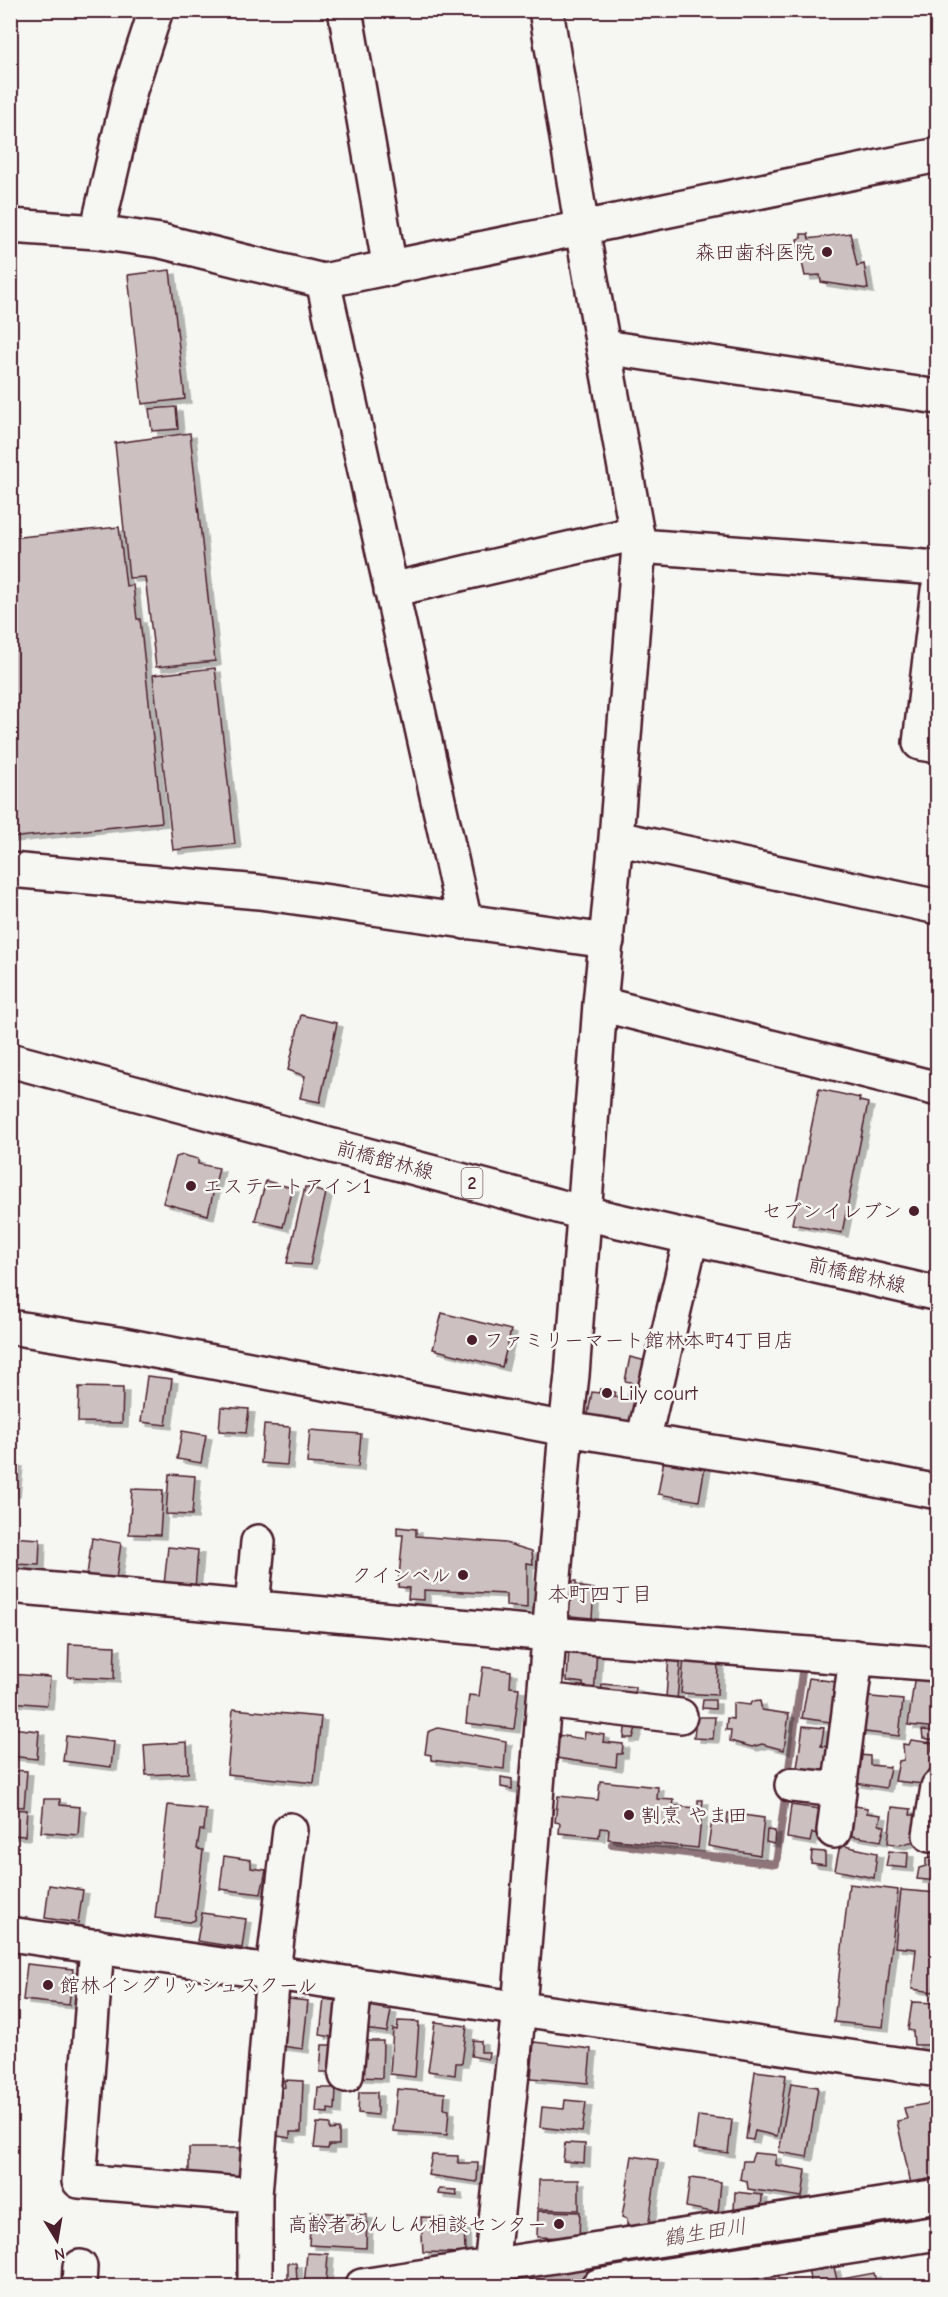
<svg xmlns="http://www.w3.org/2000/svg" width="948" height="2297" font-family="'Comic Neue','Klee One',sans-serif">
	<defs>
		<filter id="shadow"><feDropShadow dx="6" dy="4" stdDeviation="0" flood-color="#0004"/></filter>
	</defs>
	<rect width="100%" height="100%" fill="#f6f6f2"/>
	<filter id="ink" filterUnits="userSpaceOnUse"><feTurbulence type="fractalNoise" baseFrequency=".0167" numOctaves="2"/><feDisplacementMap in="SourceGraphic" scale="12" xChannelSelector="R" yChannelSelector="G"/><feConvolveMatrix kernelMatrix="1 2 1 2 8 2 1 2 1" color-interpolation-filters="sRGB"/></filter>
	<g filter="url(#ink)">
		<path fill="#bbadae" stroke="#8e747a" stroke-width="1.5" d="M937 2206V2225L539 2286H430Z"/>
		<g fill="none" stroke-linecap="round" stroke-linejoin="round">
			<path stroke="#8e747a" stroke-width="8" d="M612 1844 776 1864 803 1665"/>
		</g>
		<path fill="#ccc1c0" stroke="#4a1f2b" stroke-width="1.5" filter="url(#shadow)" d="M850 233 857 266 864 264 868 289 821 282 820 275 805 276 797 239 801 238V234H808L809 239Z
			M170 270 185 399 142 404 128 275Z
			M176 407 178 429 152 431 149 409Z
			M190 433 215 661 156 667 145 577 129 578 115 443Z
			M119 527 126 586 133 585 137 619H140L162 822 10 838V538Z
			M215 668 235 844 173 850 153 675Z
			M301 1015 337 1023 320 1102 300 1098 305 1076 288 1070Z
			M819 1089 860 1098 859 1101 868 1103 842 1233 792 1224Z
			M183 1155 198 1159V1164L219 1168 208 1215 163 1203 176 1157Z
			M266 1181 293 1188 283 1227 255 1220Z
			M305 1187 326 1193 310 1265 287 1263Z
			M442 1313 511 1330 502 1367 433 1349Z
			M630 1357 646 1361 631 1429 587 1419 592 1392 599 1393 600 1389 615 1392 614 1397 627 1400 631 1382 625 1381Z
			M147 1376 172 1379 166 1425 141 1422Z
			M79 1387 123 1388 122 1423 78 1422Z
			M221 1407 249 1409 246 1433 219 1431Z
			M264 1425 290 1427 287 1465 261 1463Z
			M310 1430 361 1434 358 1467 307 1463Z
			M182 1431 206 1435 201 1463 177 1459Z
			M664 1459 705 1466 699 1501 658 1494Z
			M10 1462 17 1463 14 1493H10Z
			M169 1474 195 1476 192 1515 166 1514Z
			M132 1489 163 1490 160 1535 129 1534Z
			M397 1527 416 1529V1536L505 1543 532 1551 533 1564 527 1563V1608L506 1606V1594L424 1590V1600L408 1599 409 1588 398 1587 403 1535H397Z
			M10 1537 40 1539 39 1565 10 1564Z
			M92 1538 121 1543 116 1579 87 1575Z
			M168 1547 198 1550 195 1589 164 1585Z
			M569 1581H576V1586L594 1589 592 1618 560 1615Z
			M69 1644 115 1646 114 1679 68 1677Z
			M569 1649H597L594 1697 584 1696 583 1683 567 1681Z
			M669 1655 681 1656 677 1700 666 1698Z
			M684 1658 718 1659 717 1695 681 1693Z
			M483 1667 511 1671 510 1687 519 1688 514 1729 466 1723 469 1695 479 1696Z
			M10 1674 50 1677 47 1705 10 1702Z
			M915 1674 938 1677V1728L908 1725Z
			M809 1678 843 1683 840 1714 831 1713 830 1722 802 1718Z
			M602 1684 635 1687 634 1703 601 1699Z
			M861 1696 903 1700 899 1736 857 1731Z
			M703 1700H715V1709L702 1708Z
			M760 1701 762 1710 789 1714 784 1750 762 1744 752 1747 730 1741 731 1730H726L727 1718 733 1719V1703L750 1705 751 1702Z
			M233 1709 321 1717 314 1783 227 1774Z
			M696 1717H715L713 1739 694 1738Z
			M626 1720 638 1721 633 1738H624Z
			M803 1726 824 1728 821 1746 836 1748 832 1782 796 1775Z
			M10 1728 39 1731 37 1759 10 1756Z
			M438 1728 506 1741 504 1769 431 1760V1755L425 1754 428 1732Z
			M922 1730 935 1731V1740L923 1738Z
			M585 1732 604 1735 603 1742 623 1744 622 1754H617L616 1767 556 1758 558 1735 584 1739Z
			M66 1736 114 1742 111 1767 63 1761Z
			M911 1740 932 1743V1751L936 1752 932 1782 924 1784 895 1781 899 1761 904 1760 903 1744 909 1745Z
			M187 1742 188 1773 146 1775 144 1745Z
			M859 1755 870 1756V1765L890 1767 886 1788 855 1783Z
			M10 1770 27 1771 24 1807 10 1806Z
			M501 1777 512 1779V1789L501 1787Z
			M600 1781 658 1787 657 1799 674 1800 673 1806 698 1808V1800H703L698 1848 608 1839 609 1829 600 1828 599 1837 559 1833 560 1823 555 1822 558 1796 598 1800Z
			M44 1799H60V1805L80 1807 78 1835 41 1832Z
			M168 1805 206 1809 204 1830H200L197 1849 203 1850 195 1920 190 1922 155 1918Z
			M791 1805 827 1810 826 1834 812 1833 810 1842 787 1838Z
			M855 1806 867 1808V1813L881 1815 879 1825 885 1826 881 1841 846 1835Z
			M892 1807 911 1809 910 1815H915L919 1840 899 1845 888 1843Z
			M10 1809 27 1810 25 1836 10 1835Z
			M728 1813 764 1818 760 1855 708 1846 712 1821 727 1823Z
			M767 1830 775 1831 774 1844 766 1842Z
			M840 1845 877 1853 874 1878 835 1870Z
			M933 1848 938 1849V1881L917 1879 919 1868 926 1866V1858L932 1857Z
			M812 1851 825 1852V1865L811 1863Z
			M889 1851 908 1853 907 1868 886 1866Z
			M224 1856 251 1860V1868L266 1870 261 1894 220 1889Z
			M849 1884 898 1890 883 2027 834 2022Z
			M49 1885 83 1890 78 1923 45 1918Z
			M901 1890 938 1893V1955L934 1992 912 1989 916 1949 895 1947Z
			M202 1913 246 1919 242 1948 197 1941Z
			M27 1964 73 1969 69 2005 23 2000Z
			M279 1998 308 2001 303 2049 274 2045Z
			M324 1999 343 2002 340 2031H332V2037L320 2035Z
			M912 2002 936 2003 933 2045H914L913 2031 908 2030Z
			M367 2006 391 2010 387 2032 363 2029Z
			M398 2021 419 2022 415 2077 390 2074 393 2029 397 2030Z
			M435 2022 467 2026 462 2063H456L455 2075 428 2071Z
			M473 2040 481 2041V2052H489L488 2059 471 2056Z
			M332 2041 341 2043 336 2072H320L322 2045H330Z
			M364 2041H383L382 2078 359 2077Z
			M534 2042 591 2049 588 2083 531 2078Z
			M755 2071 786 2075 777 2136 755 2131 753 2140 746 2139Z
			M284 2080 303 2081 301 2132H290V2138L278 2136 272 2089 285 2087Z
			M791 2083 818 2087 807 2157 779 2152Z
			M318 2088H336L335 2110 328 2109V2113L316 2112Z
			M397 2089 445 2093 444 2109 449 2110 447 2135 393 2131Z
			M359 2092H377V2115L358 2113Z
			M565 2100 586 2102 582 2132 540 2127 542 2107 564 2109Z
			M938 2102V2185L912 2189 897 2121 907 2119 904 2108Z
			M698 2116 732 2120 728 2153 694 2148Z
			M317 2123 330 2124V2130L339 2129V2145H329L328 2149 314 2148Z
			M565 2143 585 2144 584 2163 563 2161Z
			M189 2148H245V2183H189Z
			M754 2153 776 2155V2165L806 2170 802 2197 748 2189 747 2181 740 2179 743 2161H751Z
			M432 2155 458 2156V2163H478L477 2182 428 2175Z
			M632 2156 658 2160 648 2228 627 2225V2219L622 2217Z
			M690 2178 721 2182 718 2213 686 2207Z
			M539 2180H579V2210L538 2209Z
			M439 2189 456 2190 457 2196 438 2194Z
			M735 2192 762 2195 761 2213 734 2210Z
			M538 2211 580 2212 579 2238 537 2237Z
			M311 2212 367 2215 366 2248 309 2245Z
			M421 2217 444 2218V2223L464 2222 465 2253 423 2252Z
			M307 2253 328 2254 326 2282 304 2286Z
			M288 2263H296L297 2282H288Z
			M819 2266 820 2270 834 2267 837 2280 874 2273 877 2286H811L808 2267Z"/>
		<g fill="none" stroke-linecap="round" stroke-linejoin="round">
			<defs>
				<path id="minor" d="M345 10 390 269
					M10 226 97 232 161 241 323 281 938 155
					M97 232 130 90 156 10
					M323 281 465 922
					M604 347 938 397
					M639 546 938 568
					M391 590 637 533
					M938 590 920 743 938 746
					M616 838 938 907
					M10 870 259 892 607 941
					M600 1004 938 1089
					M10 1327 118 1344 566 1429 815 1468 938 1492
					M643 1441 691 1238
					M10 1586 550 1634 938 1664
					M252 1607 258 1542
					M544 1700 680 1716
					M792 1785 839 1790
					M834 1831 856 1657
					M930 1835 938 1787
					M10 1934 938 2070
					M97 1946 79 2181 255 2195
					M346 2075 355 1984
					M79 2286 80 2267
					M255 2286V2195L273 1972 290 1830
					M362 2286 938 2196
					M489 2286 519 2008 566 1429 572 1375 600 1004 616 838 639 546 582 229 546 10
					M598 2286 938 2233"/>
				<path id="major" d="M10 1060 584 1213 938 1294"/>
			</defs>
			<use href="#minor" stroke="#4a1f2b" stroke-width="38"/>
			<use href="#major" stroke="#4a1f2b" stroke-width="38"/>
			<use href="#minor" stroke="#f6f6f2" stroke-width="33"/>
			<use href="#major" stroke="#f6f6f2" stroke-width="33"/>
		</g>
	</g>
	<g fill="#4a1f2b" stroke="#f6f6f2" stroke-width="2">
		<circle cx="827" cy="252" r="6"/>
		<circle cx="191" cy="1186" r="6"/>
		<circle cx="914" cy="1211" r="6"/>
		<circle cx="472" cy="1340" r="6"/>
		<circle cx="607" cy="1393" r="6"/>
		<circle cx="463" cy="1575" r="6"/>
		<circle cx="629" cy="1815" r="6"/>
		<circle cx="48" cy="1985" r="6"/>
		<circle cx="559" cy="2224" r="6"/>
	</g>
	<g text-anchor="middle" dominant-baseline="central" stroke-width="5" stroke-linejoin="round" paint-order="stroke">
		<rect fill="#f6f6f2" stroke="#7e6067" stroke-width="1.5" x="461.5" y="1168" width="21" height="30" rx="4.5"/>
		<g font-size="18" font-weight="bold" fill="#4a1f2b">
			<text x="472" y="1183">2</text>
		</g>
		<g font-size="20" fill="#4a1f2b" stroke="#f6f6f2" text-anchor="start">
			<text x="815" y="252" text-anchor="end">森田歯科医院</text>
			<text x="203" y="1186">エステートアイン1</text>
			<text x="902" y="1211" text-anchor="end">セブンイレブン</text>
			<text x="484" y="1340">ファミリーマート館林本町4丁目店</text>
			<text x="619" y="1393">Lily court</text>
			<text x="451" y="1575" text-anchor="end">クインベル</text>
			<text x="641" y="1815">割烹 やま田</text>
			<text x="60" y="1985">館林イングリッシュスクール</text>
			<text x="547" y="2224" text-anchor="end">高齢者あんしん相談センター</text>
		</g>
		<g font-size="20" fill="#4a1f2b" stroke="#f6f6f2">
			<text transform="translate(385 1160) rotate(15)">前橋館林線</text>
			<text transform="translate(857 1275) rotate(13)">前橋館林線</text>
		</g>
		<g font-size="21" fill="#4a1f2b" stroke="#f6f6f2">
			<text x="600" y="1594">本町四丁目</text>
		</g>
		<g font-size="21" font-style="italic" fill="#6c4a52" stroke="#f6f6f2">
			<text transform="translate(705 2232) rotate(-9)">鶴生田川</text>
		</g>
	</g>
	<rect width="948" height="2297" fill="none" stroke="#f6f6f2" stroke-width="36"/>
	<rect x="18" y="18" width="912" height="2261" fill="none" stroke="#4a1f2b" stroke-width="2" filter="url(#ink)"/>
	<g transform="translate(57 2240) rotate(169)" stroke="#f6f6f2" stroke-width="4.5" paint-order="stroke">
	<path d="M0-4.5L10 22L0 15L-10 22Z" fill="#4a1f2b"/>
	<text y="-9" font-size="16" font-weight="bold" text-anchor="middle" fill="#4a1f2b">N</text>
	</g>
</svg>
